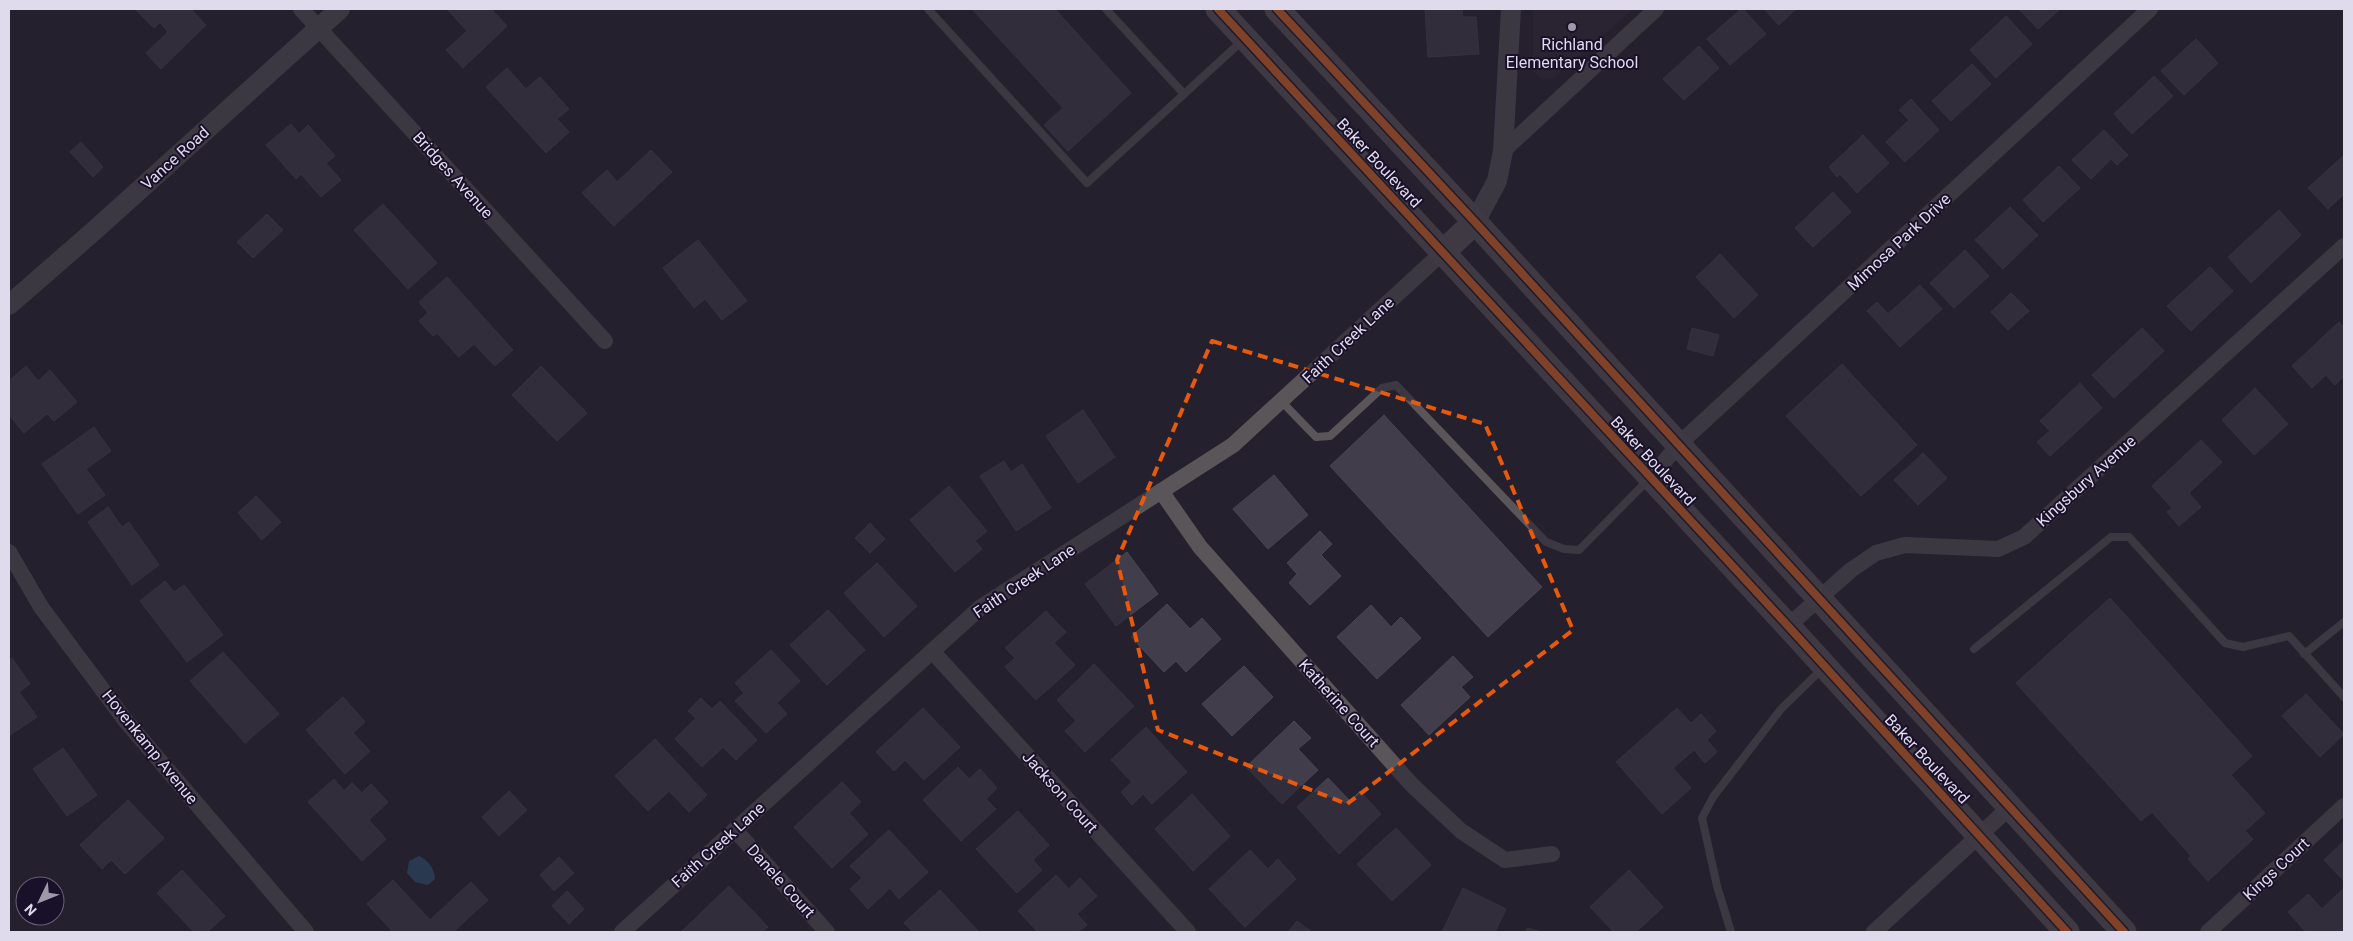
<svg xmlns="http://www.w3.org/2000/svg" width="2353" height="941" font-family="Roboto,sans-serif">
	<rect width="100%" height="100%" fill="#24202d"/>
	<path fill="#322938" d="M1533 9H1633L1554 78 1548 80 1542 79 1533 71Z"/>
	<path fill="#2f5878" d="M419 856C427 859 435 869 435 879L428 885 415 882 407 873 409 861Z"/>
	<path fill="#413d4b" stroke="#4a4652" d="M135 9H191L206 25 161 69 146 53 168 32 160 22 154 28Z
		M447 9H491L507 26 463 68 446 50 467 31Z
		M972 9H1055L1131 93 1068 151 1044 125 1063 108Z
		M1425 9H1462L1463 17H1476L1479 54 1428 57Z
		M1741 9H1743L1766 34 1730 65 1707 39Z
		M1764 9H1796L1779 25Z
		M2019 9H2060L2038 29Z
		M2006 16 2032 44 1996 78 1970 50Z
		M2196 39 2218 63 2184 95 2161 71Z
		M1699 46 1719 68 1684 100 1663 79Z
		M1972 64 1991 84 1951 121 1932 101Z
		M507 68 526 89 540 77 569 109 557 119 569 132 546 153 486 87Z
		M2154 76 2173 96 2132 134 2114 114Z
		M1911 99 1939 130 1905 162 1886 142 1909 120 1899 110Z
		M291 124 299 134 308 125 335 156 326 163 341 180 321 197 301 174 296 179 266 145Z
		M2104 130 2128 155 2117 165 2111 159 2091 179 2072 160Z
		M1863 135 1889 163 1857 193 1840 174 1837 177 1829 167Z
		M81 142 103 167 93 177 70 152Z
		M651 150 672 172 614 226 582 193 607 170 617 182Z
		M2344 155V194L2328 209 2308 188Z
		M2059 166 2080 188 2043 222 2023 200Z
		M1833 192 1851 212 1813 247 1795 228Z
		M383 204 437 263 408 289 354 230Z
		M2010 207 2038 235 2003 269 1975 240Z
		M2279 210 2301 235 2251 283 2228 257Z
		M267 214 283 230 253 258 237 242Z
		M698 240 747 301 722 320 705 299 694 308 663 268Z
		M1965 250 1989 276 1954 308 1930 283Z
		M1720 254 1758 295 1734 318 1696 277Z
		M2210 267 2233 291 2191 331 2167 306Z
		M447 277 513 350 495 366 474 344 459 357 437 333 433 336 419 321 428 313 419 302Z
		M1920 285 1942 309 1900 347 1867 311 1877 302 1888 314Z
		M2011 293 2029 311 2008 330 1991 312Z
		M2339 322 2344 327V376L2335 385 2326 375 2312 388 2292 366Z
		M1692 328 1719 335 1713 356 1687 349Z
		M2142 328 2164 351 2114 398 2092 375Z
		M1842 364 1917 445 1861 496 1786 416Z
		M26 366 38 381 50 370 77 402 54 421 47 414 24 433 9 415V381Z
		M541 366 587 413 557 441 512 395Z
		M2080 383 2102 408 2050 456 2037 442 2050 431 2040 421Z
		M2255 388 2288 424 2254 455 2222 420Z
		M1083 410 1115 457 1078 483 1046 436Z
		M1384 415 1542 587 1488 637 1330 466Z
		M94 427 111 451 86 469 105 495 78 514 42 464Z
		M2201 440 2222 462 2189 493 2201 507 2179 526 2167 512 2172 508 2152 486Z
		M1923 453 1947 478 1918 505 1894 480Z
		M1004 461 1011 472 1022 464 1051 508 1016 531 980 476Z
		M1274 475 1308 515 1268 549 1233 509Z
		M949 486 987 531 975 541 982 549 955 572 910 520Z
		M256 496 281 522 262 540 238 513Z
		M108 507 122 527 129 522 159 565 132 585 88 522Z
		M870 523 885 539 870 553 855 538Z
		M1320 531 1332 544 1321 555 1341 576 1310 605 1289 583 1297 574 1287 563Z
		M1127 552 1158 594 1116 626 1085 584Z
		M877 563 917 606 884 637 844 593Z
		M165 581 174 592 184 585 223 635 187 662 140 601Z
		M2110 598 2252 756 2231 775 2265 813 2245 831 2253 839 2208 881 2188 859 2191 856 2152 812 2141 821 2016 683Z
		M1167 604 1190 629 1202 618 1221 639 1186 672 1176 661 1164 672 1131 637Z
		M1371 605 1391 627 1401 617 1421 638 1377 679 1337 637Z
		M828 610 865 650 827 685 790 645Z
		M1046 611 1066 632 1054 643 1075 665 1036 700 1005 667 1015 658 1005 648Z
		M771 650 800 681 777 703 787 714 766 733 735 701 744 693 735 683Z
		M223 652 279 714 245 743 190 681Z
		M1453 656 1473 677 1461 687 1470 697 1429 735 1401 705Z
		M12 658 30 684 19 692 37 717 10 735 9 660Z
		M1094 664 1134 706 1085 752 1065 731 1076 721 1057 700Z
		M1244 666 1273 697 1232 736 1202 704Z
		M2306 694 2344 734 2320 757 2282 716Z
		M343 697 365 722 353 733 370 751 345 774 306 730Z
		M701 698 712 709 720 701 757 740 736 760 723 747 702 767 675 739 696 718 688 711Z
		M923 708 960 747 924 780 905 760 894 771 876 752Z
		M1677 708 1691 723 1701 714 1716 731 1707 740 1717 752 1705 763 1694 750 1673 768 1691 788 1662 814 1616 762Z
		M1294 721 1311 738 1298 749 1318 770 1282 804 1246 767Z
		M1146 727 1187 772 1152 804 1143 794 1132 805 1121 792 1132 782 1111 760Z
		M655 739 707 795 689 812 669 791 648 811 615 776Z
		M63 748 97 795 67 816 33 769Z
		M958 767 969 779 980 769 997 788 986 799 996 809 961 841 923 800Z
		M1328 778 1350 801 1360 791 1381 814 1339 854 1297 807Z
		M334 779 344 791 352 783 362 793 371 784 388 802 369 820 386 839 362 861 308 802Z
		M842 782 861 802 849 813 868 834 832 868 794 827Z
		M509 791 527 810 499 836 482 817Z
		M1192 794 1230 836 1193 871 1155 829Z
		M128 800 164 838 125 874 111 860 102 869 80 845Z
		M1018 811 1049 845 1033 860 1042 870 1017 893 976 849Z
		M1396 828 1431 865 1392 901 1357 864Z
		M889 830 928 872 899 899 890 888 868 909 850 889 862 878 850 866Z
		M2344 841V881L2324 860Z
		M1250 850 1268 869 1278 859 1296 879 1245 927 1209 889Z
		M559 857 574 873 554 891 540 875Z
		M182 870 225 916 207 932H194L157 893Z
		M1629 870 1663 907 1636 932H1614L1590 907Z
		M1056 875 1069 889 1080 878 1097 896 1077 914 1087 925 1078 932H1038L1018 911Z
		M393 880 430 920 471 882 488 900 453 932H393L367 904Z
		M729 886 768 927 762 932H681Z
		M1463 888 1506 909 1495 932H1442Z
		M2344 888V932H2306L2288 912 2308 894 2322 909Z
		M940 890 979 932H913L904 923Z
		M567 891 584 909 569 924 552 906Z
		M1297 921 1312 932H1288Z
		M1527 928 1542 932H1526Z"/>
	<g fill="none" stroke-linecap="round" stroke-linejoin="round">
		<path stroke="#5a5559" stroke-width="8" d="M928 9 1087 183 1242 41
			M1106 9 1184 94
			M1281 401 1316 437 1330 436 1382 388 1396 385 1546 542 1564 549 1579 550 1649 479
			M1974 649 2111 537H2129L2225 643 2243 647 2289 636 2344 697
			M2304 654 2344 622
			M1731 932 1717 886 1702 818 1713 797 1781 709 1822 669"/>
		<path stroke="#5a5559" stroke-width="16" d="M301 9 605 341
			M1503 151 1656 9
			M1651 478 1678 445 2150 9
			M1161 491 1200 547 1412 785 1461 831 1505 860 1552 854
			M9 552 41 607 125 720 306 932
			M1788 626 1851 570 1876 553 1905 545 1998 549 2024 537 2344 246
			M932 651 1188 932
			M735 830 827 932
			M622 932 981 607 1233 445 1443 252
			M1874 932 2009 808
			M2208 932 2344 806"/>
		<path stroke="#5a5559" stroke-width="20" d="M1475 222 1497 181 1503 151 1511 9
			M9 305 95 230 340 9"/>
		<path stroke="#5d575c" stroke-width="25" d="M1218 9 1788 626 2067 932
			M1277 9 1475 222 2124 932
			M1443 252 1475 222"/>
		<defs>
			<path id="cycleway" d="M1218 9 1788 626 2067 932
				M1277 9 1475 222 2124 932"/>
		</defs>
		<use href="#cycleway" stroke="#191129" stroke-width="11"/>
		<use href="#cycleway" stroke="#ed6a23" stroke-width="8"/>
	</g>
	<path d="M0 0H2353V941H0ZM1212 341 1485 424 1573 630 1347 804 1158 730 1117 560Z" fill="#24202d" fill-opacity=".55" fill-rule="evenodd"/>
	<path fill="none" stroke="#e8590c" stroke-width="4" stroke-dasharray="10 6" stroke-linejoin="round" d="M1212 341 1485 424 1573 630 1347 804 1158 730 1117 560Z"/>
	<circle fill="#9e99a9" stroke="#191129" stroke-width="2" cx="1572" cy="27" r="5"/>
	<g text-anchor="middle" dominant-baseline="central" stroke-width="4" stroke-linejoin="round" paint-order="stroke">
		<g font-size="16" fill="#dfdaec" stroke="#191129">
			<text x="1572" y="44">Richland<tspan x="1572" dy="18">Elementary School</tspan></text>
		</g>
		<g font-size="16" fill="#dfdaec" stroke="#191129">
			<text transform="translate(175 158) rotate(-42)">Vance Road</text>
			<text transform="translate(1379 163) rotate(47)">Baker Boulevard</text>
			<text transform="translate(453 175) rotate(48)">Bridges Avenue</text>
			<text transform="translate(1899 242) rotate(-43)">Mimosa Park Drive</text>
			<text transform="translate(1348 340) rotate(-43)">Faith Creek Lane</text>
			<text transform="translate(1653 461) rotate(47)">Baker Boulevard</text>
			<text transform="translate(2086 481) rotate(-42)">Kingsbury Avenue</text>
			<text transform="translate(1024 581) rotate(-34)">Faith Creek Lane</text>
			<text transform="translate(1339 703) rotate(48)">Katherine Court</text>
			<text transform="translate(150 747) rotate(51)">Hovenkamp Avenue</text>
			<text transform="translate(1927 759) rotate(47)">Baker Boulevard</text>
			<text transform="translate(1060 792) rotate(48)">Jackson Court</text>
			<text transform="translate(718 845) rotate(-42)">Faith Creek Lane</text>
			<text transform="translate(2276 869) rotate(-43)">Kings Court</text>
			<text transform="translate(781 881) rotate(48)">Danele Court</text>
		</g>
	</g>
	<rect width="2353" height="941" fill="none" stroke="#dfdaec" stroke-width="20"/>
	<g transform="translate(40 901) rotate(227)"><circle r="24" fill="#191129" stroke="#686177"/>
	<path d="M0-4L9 19L0 12L-9 19Z" fill="#9e99a9"/>
	<text y="-8" font-size="14" font-weight="bold" text-anchor="middle" fill="#dfdaec">N</text>
	</g>
</svg>
